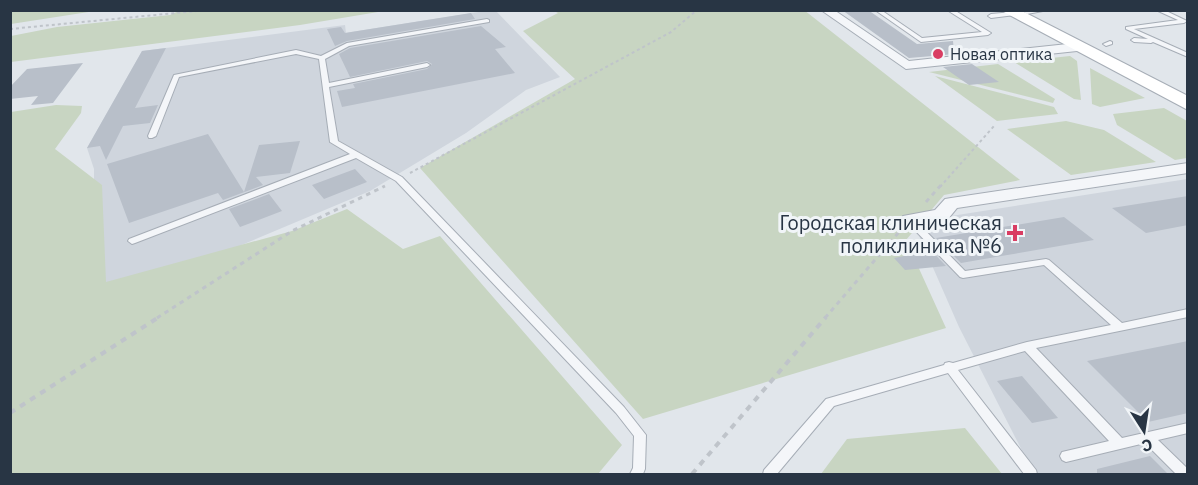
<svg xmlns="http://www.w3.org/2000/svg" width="1198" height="485" font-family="'IBM Plex Sans',sans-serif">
	<rect width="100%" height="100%" fill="#e1e6eb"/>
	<path fill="#cfd5dd" d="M485 11H496L560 77 526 90 466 133 370 191 94 307V169L87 148 142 51 345 25 346 33 351 32Z
		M1187 179V474H1034L959 327 913 222Z"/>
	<path fill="#c8d5c2" d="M11 10H95V11L11 24Z
		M181 10H384V11L300 25 11 62V36L57 27 170 15Z
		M804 10 1020 180 944 195 906 240 946 328 643 419 420 168 575 79 523 31 558 13 554 11Z
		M1070 56 1077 61 1081 100 1074 99 1014 62Z
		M998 64 1055 99 1053 103 929 72Z
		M1090 68 1145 98 1100 107 1092 104Z
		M935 76 1054 107 1058 114 997 121Z
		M56 105 82 106 81 113 55 149 102 185 106 282 292 231 347 209 403 249 440 236 622 445 598 474H11V112Z
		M1164 108 1187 121V158L1175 160 1117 125 1113 114Z
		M1066 121 1104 130 1156 162 1071 175 1007 129Z
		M965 428 1002 474H821L847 439Z"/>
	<path fill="#b8bfc9" d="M842 10H868L917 44 953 41 954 52 956 54 909 58Z
		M471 13 475 19 347 41 335 46 327 29 341 27 345 33Z
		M481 26 506 47 495 49 515 73 342 107 337 91 355 88 353 84 427 69 432 64 427 61 350 77 339 54 350 48Z
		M166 48 135 108 158 105 150 123 123 126 106 160 100 146 87 148 142 51Z
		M83 63 53 103 31 105 38 96 10 99V87L27 69Z
		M972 64 999 82 969 85 943 67Z
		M208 134 244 192 259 145 300 141 290 173 256 177 263 185 223 200 218 193 129 223 107 164Z
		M355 169 367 182 324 199 312 185Z
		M269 194 282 211 240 227 229 209Z
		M1188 196V225L1146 233 1112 208Z
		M1064 217 1094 240 961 263 936 238Z
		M927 246 946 266 905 270 894 258 909 255 904 250Z
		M1188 341V413L1148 422 1087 361Z
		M1022 376 1058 418 1032 423 997 381Z
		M1150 456 1168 474H1097V469Z"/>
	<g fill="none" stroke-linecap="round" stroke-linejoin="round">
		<defs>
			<path id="service" d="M875 10H881L922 38 982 32 947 10H954L991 33 988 35 921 42Z
				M1048 10 1027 14 1024 12 1027 10Z
				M1156 10H1164L1187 21 1184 23 1134 29 1188 53V57L1153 42 1151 43 1134 42 1131 40 1134 38 1148 39 1126 29V27L1178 20Z
				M1013 12 1015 13V15L991 18 988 16 991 14Z
				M487 19 489 20V22L349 46 325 59 329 83 427 63 430 65 427 67 329 87 338 141 402 177 624 407 646 435 645 469 643 474H630L633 468 634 436 616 413 396 181 356 158 135 243 132 244 128 241 129 239 350 154 330 142 319 59 296 54 179 77 156 136 152 138H149L148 136 174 75 296 50 321 56 347 43Z
				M1110 41 1112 42V44L1106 46 1103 44Z
				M910 217 913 218 965 271 1046 259 1049 260 1122 323 1188 309V317L1036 348 1122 438 1188 423V433L1158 440 1188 469V474H1176L1145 443 1066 462 1062 460 1060 456 1062 452 1109 441 1025 351 958 370 1036 470 1037 474H1024L948 373 834 406 777 474H763L764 470 826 399 944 365 945 363 949 362 953 363 1027 342 1111 325 1044 265 963 278 960 277 907 222 906 220 907 218Z"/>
			<path id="minor" d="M821 10H834L909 61 1077 43 1083 47 1077 51 906 69Z
				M1188 163V173L957 208 948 219 910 226 903 224 901 220 903 216 935 210 945 199 951 198Z"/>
			<path id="secondary" d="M1000 10H1020L1188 96V110Z"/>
		</defs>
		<use href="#service" stroke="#a6adb6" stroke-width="2"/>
		<use href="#minor" stroke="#a6adb6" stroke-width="2"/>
		<use href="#secondary" stroke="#a6adb6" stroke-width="2"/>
		<path stroke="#bfc4ca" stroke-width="2" stroke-dasharray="3 3" stroke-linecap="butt" d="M10 29 207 10
			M410 173 671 32 697 10
			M940 187 994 126"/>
		<path stroke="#bfc4ca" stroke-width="3" stroke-dasharray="4.5 4.5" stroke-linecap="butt" d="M926 202 941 185
			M157 318 292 231 385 186
			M825 318 899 232"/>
		<path stroke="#bfc4ca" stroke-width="4" stroke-dasharray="6 6" stroke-linecap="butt" d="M10 413 159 317
			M692 474 826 317"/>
		<use href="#service" fill="#f4f6f9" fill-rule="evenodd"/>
		<use href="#minor" fill="#f4f6f9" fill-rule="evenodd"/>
		<use href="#secondary" fill="#fff" fill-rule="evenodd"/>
	</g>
	<g fill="#d93d63" stroke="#f1f5f8" stroke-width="2">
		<circle cx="938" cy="54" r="6"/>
		<path d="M1012 224h6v6h6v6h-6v6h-6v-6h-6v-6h6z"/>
	</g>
	<g text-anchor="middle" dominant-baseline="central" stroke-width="6" stroke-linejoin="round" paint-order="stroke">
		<g font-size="16" fill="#283544" stroke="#f1f5f8" text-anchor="start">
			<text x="950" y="54">Новая оптика</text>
		</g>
		<g font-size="20" fill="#283544" stroke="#f1f5f8" text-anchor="end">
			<text x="1002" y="222">Городская клиническая<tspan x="1002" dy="23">поликлиника №6</tspan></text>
		</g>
	</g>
	<rect width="1198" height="485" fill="none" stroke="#283544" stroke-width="24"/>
	<g transform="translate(1144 431) rotate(168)" stroke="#f1f5f8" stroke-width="4.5" paint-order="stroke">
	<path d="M0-4.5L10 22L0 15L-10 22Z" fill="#283544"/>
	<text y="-9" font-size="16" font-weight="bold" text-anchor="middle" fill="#283544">С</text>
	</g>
</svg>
